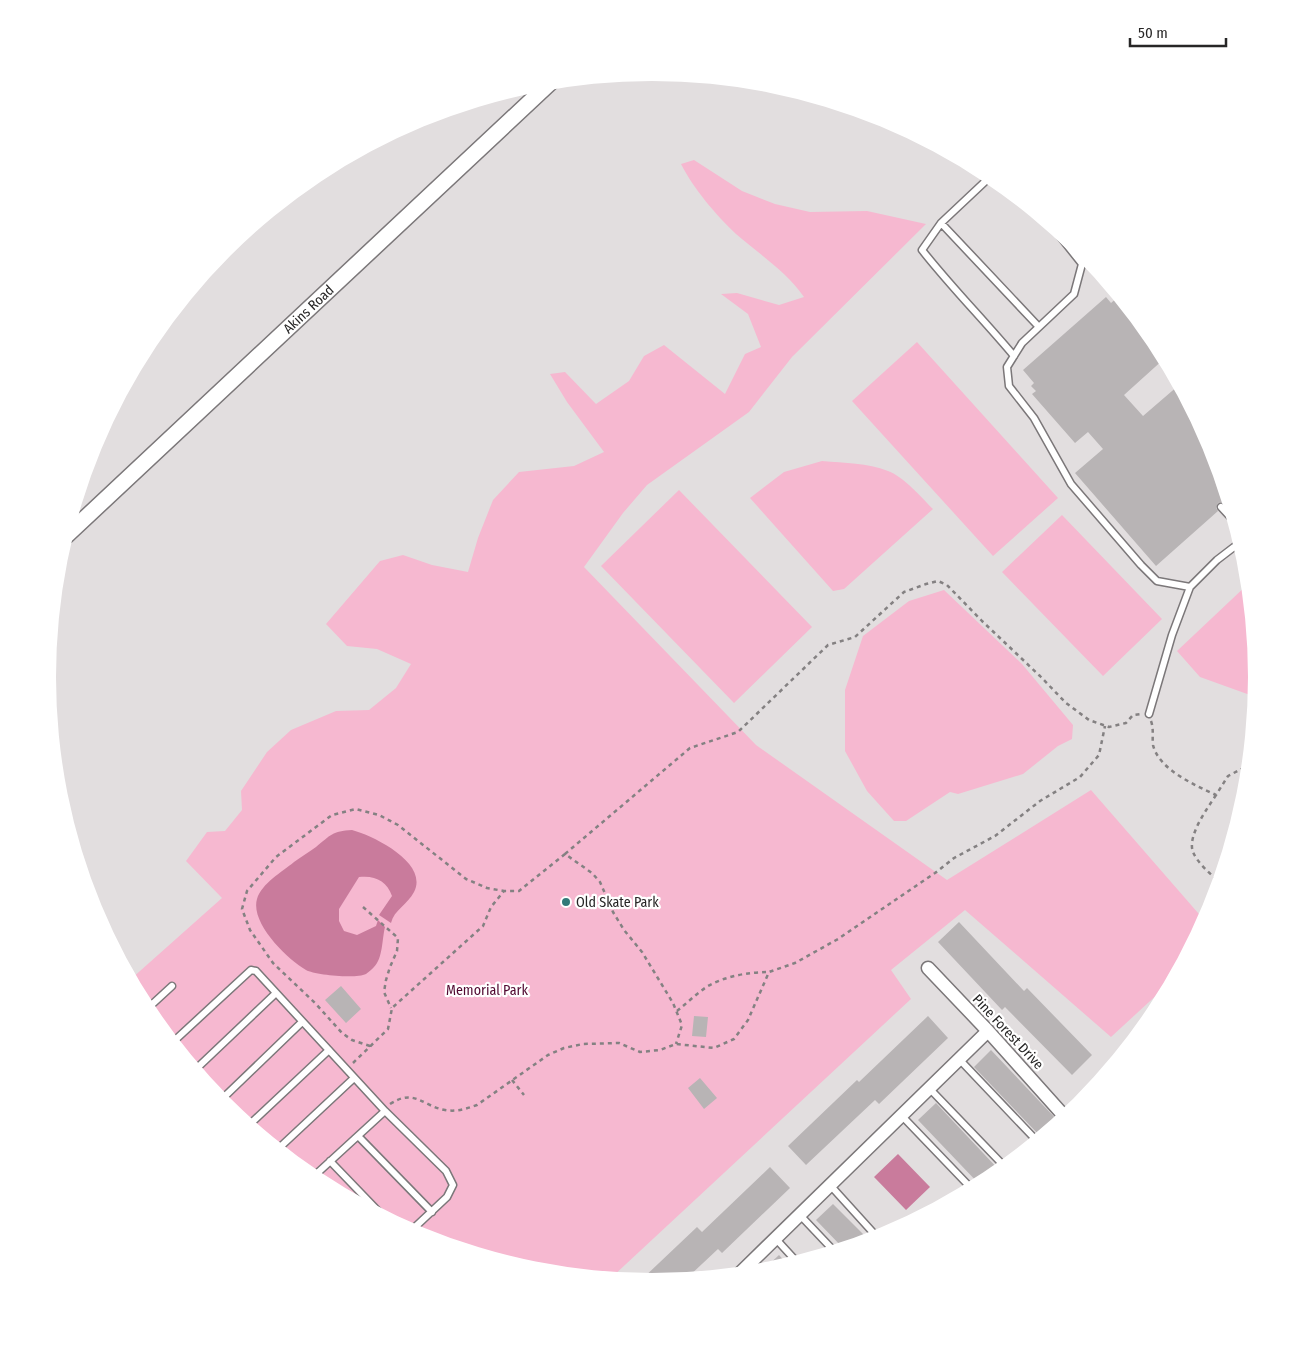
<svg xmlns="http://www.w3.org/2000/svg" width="1305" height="1354" font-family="'Fira Sans Condensed',sans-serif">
	<rect width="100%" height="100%" fill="#e2dedf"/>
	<path fill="#f6b8d0" d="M694 160 742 191 775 204 810 212 867 211 926 224 792 357 749 412 647 485 623 513 584 567 756 745 947 880 1091 790 1205 921 1174 979 1111 1037 965 910 891 970 911 999 611 1278 534 1270 421 1236 316 1180 225 1105 149 1013 131 979 222 898 186 861 207 832 225 831 242 810 241 791 267 752 291 730 336 711 369 710 396 688 411 664 377 649 347 646 326 624 380 561 403 555 432 565 468 572 478 538 493 500 519 472 574 466 604 452 567 402 550 374 565 372 596 404 629 381 644 356 664 345 725 394 745 354 761 347 748 314 721 294 737 293 779 305 804 297C786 271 759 254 736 234 716 215 693 188 681 164Z
		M917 342 1058 498 993 556 852 401Z
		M822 461C845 463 867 463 888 471 904 477 921 497 933 509L844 589 833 591 750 498 784 472Z
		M679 490 812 627 734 703 601 566Z
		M1062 515 1162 619 1103 676 1002 572Z
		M1248 584 1257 677 1256 695H1250L1200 677 1177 651Z
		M944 590 1022 664 1073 725 1072 739 1058 746 1023 774 958 794 950 792 906 821H894L867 791 845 751V690L863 636 909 601Z"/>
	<path fill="#c97b9c" d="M352 830C374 836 429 863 414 892 408 904 394 910 391 923L379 915 392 896C387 881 375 875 359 877L339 909V921L344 931 357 935 376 926 378 920 385 927C382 939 383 958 374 967 372 969 369 972 366 974 356 979 315 975 306 970 287 959 250 923 257 899 262 883 282 872 294 862 301 857 309 852 316 847 331 835 332 831 352 830Z
		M898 1154 930 1187 906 1210 874 1177Z"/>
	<path fill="#b8b4b5" d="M1119 296 1156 341 1165 358 1124 395 1143 416 1179 385 1212 446 1229 502 1226 505 1222 502 1218 503 1216 508 1218 511 1156 566 1075 473 1103 449 1088 432 1075 443 1032 394 1036 391 1031 386 1034 383 1023 370 1106 297 1111 303Z
		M959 922 1024 991 1027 988 1092 1055 1072 1075 1005 1007 1002 1010 938 942Z
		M341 986 361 1009 346 1023 325 1000Z
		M694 1016 708 1017 706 1037 692 1036Z
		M928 1016 948 1038 879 1104 875 1100 806 1165 788 1146 857 1080 859 1082Z
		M991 1050 1059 1122 1041 1137 974 1067Z
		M700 1078 717 1098 704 1109 688 1088Z
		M936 1103 1000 1171 988 1180 980 1185 918 1120Z
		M770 1167 790 1188 722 1253 718 1249 686 1279 652 1282 640 1281 697 1227 702 1232Z
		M833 1204 869 1240 843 1248 816 1220Z
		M779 1255 788 1265 762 1271Z"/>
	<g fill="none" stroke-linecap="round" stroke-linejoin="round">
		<defs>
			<path id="service" d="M991 176 941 223 922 250C951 287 984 320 1014 356
				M941 223 1039 327
				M1051 225 1082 264 1074 294 1022 343 1007 367 1009 386 1034 418 1071 484 1141 565 1157 581 1190 587
				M1082 264 1090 261
				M1221 507 1234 521
				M1149 714 1172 635 1190 587 1217 560 1234 547 1241 544
				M147 1009 172 986
				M173 1042 251 970 256 971 385 1111 313 1177
				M959 1059 1037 1141
				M196 1069 276 993
				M929 1088 1005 1167
				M221 1100 302 1022
				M385 1111 446 1171 453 1185 447 1197 414 1228 409 1230
				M901 1115 972 1189
				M249 1125 329 1050
				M358 1136 432 1212
				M278 1149 354 1078
				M330 1161 382 1215
				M830 1185 878 1238
				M799 1214 834 1251
				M775 1238 797 1262"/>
			<path id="minor" d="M928 968 988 1031 1065 1117
				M739 1274 988 1031"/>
			<g id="tertiary">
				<path id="s1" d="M66 536 551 82"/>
			</g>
		</defs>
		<use href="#service" stroke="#7b7779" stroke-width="9"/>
		<use href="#minor" stroke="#7b7779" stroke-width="15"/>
		<use href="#tertiary" stroke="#7b7779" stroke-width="18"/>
		<path stroke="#848182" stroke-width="2.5" stroke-dasharray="4 4" stroke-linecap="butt" d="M1151 721C1154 729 1152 737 1153 745 1159 770 1195 785 1216 795L1228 776 1249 765
			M1216 795C1207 809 1187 836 1193 852 1198 864 1211 874 1219 882
			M565 854 690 748 738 732 828 645 855 637 904 592 926 584 938 581 947 585 982 621 1040 676 1066 703 1089 720 1109 727 1126 723 1133 715 1141 714
			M363 907 398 938 397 951 390 967 386 980 384 992 391 1008
			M677 1011C687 1003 697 993 708 986 726 976 749 972 769 972
			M370 1046 352 1040 342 1033 316 1004 273 963 250 930 242 909 247 891 276 857 332 815 356 809 379 815 398 825 466 879 487 888 504 891
			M353 1063 388 1029 392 1008 483 926 491 907 504 891H519L565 854 592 873 600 882 613 912 624 930 642 952 673 1003 682 1025 676 1044
			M512 1080 524 1095
			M390 1104C415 1088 422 1106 445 1110 456 1112 466 1109 477 1105L548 1055 564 1048 583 1044 619 1043 640 1052 660 1050 676 1044 714 1048 734 1039 748 1020 769 972 795 963 838 939 935 873 954 858 995 836 1040 801 1080 777 1099 755 1105 726"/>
		<use href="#service" stroke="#fff" stroke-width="6"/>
		<use href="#minor" stroke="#fff" stroke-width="12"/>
		<use href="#tertiary" stroke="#fff" stroke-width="15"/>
	</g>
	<circle fill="#317a79" stroke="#fff" stroke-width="2" cx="566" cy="902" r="5"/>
	<g text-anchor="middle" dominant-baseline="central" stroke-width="4.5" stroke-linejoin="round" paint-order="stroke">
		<g font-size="14" fill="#272626" stroke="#fff">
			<text stroke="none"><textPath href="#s1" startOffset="332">Akins Road</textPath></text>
			<text transform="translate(1008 1032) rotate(47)">Pine Forest Drive</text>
		</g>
		<g font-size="14" fill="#272626" stroke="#fff" text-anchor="start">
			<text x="576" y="902">Old Skate Park</text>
		</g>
		<g font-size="14" fill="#500830" stroke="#fff">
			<text x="487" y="990">Memorial Park</text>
		</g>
	</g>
	<path d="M0 0H1305V1354H0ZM56 677a596 596 0 1 1 1192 0a596 596 0 1 1-1192 0Z" fill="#fff" fill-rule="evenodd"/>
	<path d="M1130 38v8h96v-8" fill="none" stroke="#272626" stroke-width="2.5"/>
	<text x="1138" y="38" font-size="15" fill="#272626" stroke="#ffffff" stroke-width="4" paint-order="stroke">50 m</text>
</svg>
